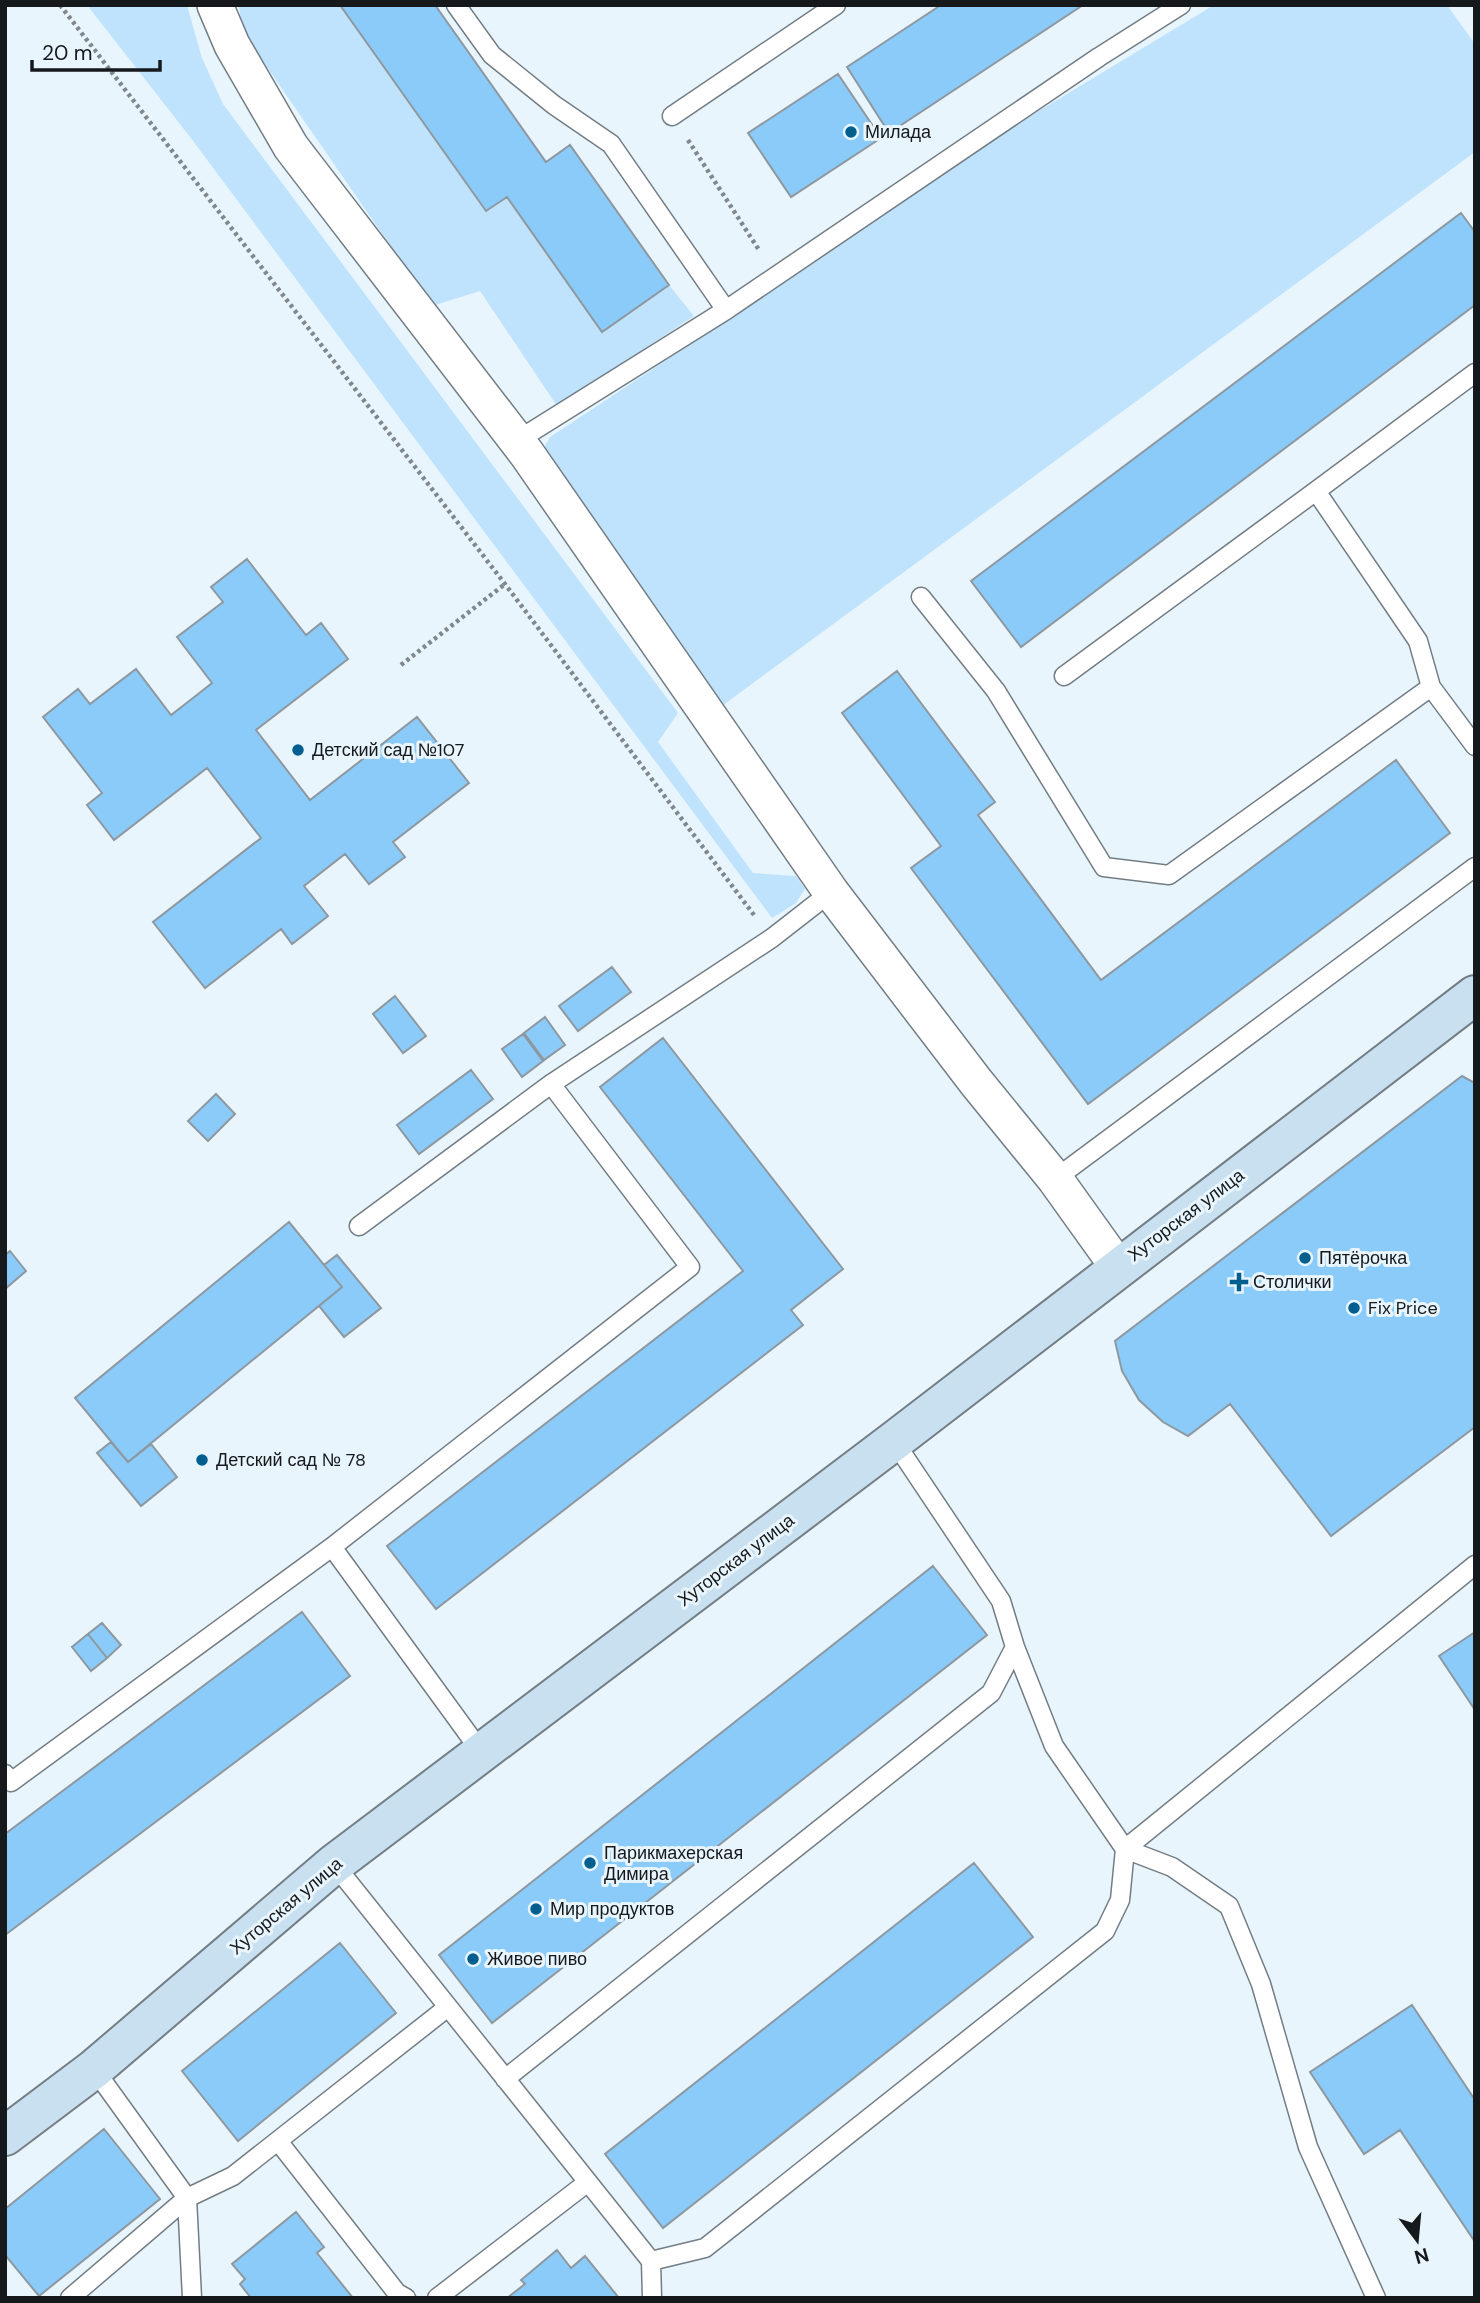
<svg xmlns="http://www.w3.org/2000/svg" width="1480" height="2303" font-family="'DM Sans',sans-serif">
	<rect width="100%" height="100%" fill="#e9f5fd"/>
	<path fill="#c0e3fd" d="M87 5H187L202 58 223 104 678 713 658 742 753 873 796 876 805 889 796 903 772 918 190 137Z
		M239 5H340L485 211 507 197 602 332 669 285 694 316 557 406 480 291 432 306 242 31Z
		M1214 5H1447L1475 44V152L722 706 542 451 550 437 810 265 966 155Z"/>
	<path fill="#8bcbf9" stroke="#8e98a0" stroke-width="2" d="M340 5H435L546 162 570 145 669 285 602 332 507 197 486 211Z
		M941 5H1083L889 133 847 67Z
		M838 74 881 138 791 197 748 133Z
		M1461 213 1475 232V305L1021 647 971 581Z
		M247 559 306 635 321 623 348 659 256 730 310 800 417 717 469 783 393 842 405 857 369 884 345 854 304 886 328 916 292 944 281 929 205 988 153 922 261 838 207 768 114 840 87 805 102 793 43 717 78 689 90 704 136 669 171 715 193 698 212 683 177 637 223 602 211 587Z
		M897 671 995 802 978 815 1101 980 1396 760 1450 833 1088 1104 911 868 941 846 842 713Z
		M612 967 631 992 578 1031 559 1006Z
		M395 996 426 1036 403 1053 373 1014Z
		M545 1017 565 1045 544 1060 524 1033Z
		M523 1034 543 1061 522 1077 502 1049Z
		M663 1038 843 1269 791 1310 803 1325 436 1609 387 1546 743 1271 600 1087Z
		M471 1070 493 1099 419 1154 397 1125Z
		M1462 1076 1475 1083V1427L1331 1536 1230 1404 1188 1436 1163 1422 1139 1400 1122 1371 1115 1341Z
		M216 1094 235 1114 208 1141 188 1121Z
		M289 1222 342 1287 128 1462 75 1398Z
		M10 1251 26 1271 5 1289V1255Z
		M337 1255 381 1308 344 1337 319 1306 342 1287 324 1265Z
		M111 1442 128 1462 151 1444 177 1477 141 1506 97 1453Z
		M933 1566 987 1635 492 2023 439 1955Z
		M302 1612 350 1676 5 1935V1834Z
		M102 1623 121 1645 107 1658 88 1634Z
		M1475 1632V1710L1439 1656Z
		M88 1634 107 1658 91 1671 72 1647Z
		M974 1863 1033 1937 663 2228 605 2154Z
		M340 1943 396 2013 238 2141 182 2071Z
		M1412 2005 1475 2100V2242L1400 2130 1364 2154 1310 2072Z
		M104 2129 160 2199 39 2296 5 2255V2209Z
		M296 2212 324 2247 317 2253 353 2298H251L240 2284 245 2279 232 2264Z
		M557 2250 571 2268 585 2256 619 2298H507L525 2284 521 2280Z"/>
	<g fill="none" stroke-linecap="round" stroke-linejoin="round">
		<defs>
			<path id="lane" d="M456 5 492 55 554 105 611 144 726 310
				M672 116 836 5
				M1475 373 1316 491 1418 641 1431 687 1475 746
				M525 448 523 437 726 310 1099 57 1181 5
				M921 597 996 691 1104 867 1169 875 1431 687
				M1064 676 1316 491
				M1055 1179 1475 867
				M359 1226 551 1084 772 938 831 892
				M894 1441 1001 1601 1015 1647 1054 1746 1125 1849 1172 1867 1229 1906 1261 1984 1308 2147 1376 2298
				M332 1547 482 1753
				M5 1774 11 1782 332 1547 690 1267 551 1084
				M334 1864 651 2261 652 2298
				M94 2069 187 2198 192 2298
				M505 2079 991 1693 1015 1647
				M278 2141 397 2293 406 2298
				M651 2261 705 2248 1105 1931 1120 1900 1125 1849 1475 1565
				M70 2298 187 2198 233 2176 448 2007
				M437 2298 588 2182"/>
			<path id="street" d="M215 5 232 45 291 147 527 454 831 892 976 1082 1055 1179 1118 1267"/>
			<path id="secondary" d="M5 2136 94 2069 334 1864 894 1441 1475 995"/>
		</defs>
		<use href="#lane" stroke="#737d84" stroke-width="21"/>
		<use href="#street" stroke="#737d84" stroke-width="38"/>
		<use href="#secondary" stroke="#737d84" stroke-width="42"/>
		<path stroke="#80888e" stroke-width="4.5" stroke-dasharray="3.5 3.5" stroke-linecap="butt" d="M60 5 505 584 754 915
			M688 140 759 250
			M401 665 505 584"/>
		<use href="#lane" stroke="#fff" stroke-width="18"/>
		<use href="#street" stroke="#fff" stroke-width="35"/>
		<use href="#secondary" stroke="#c8e0f0" stroke-width="38"/>
	</g>
	<g fill="#005f8f" stroke="#e9f5fd" stroke-width="2.5">
		<circle cx="851" cy="132" r="7"/>
		<circle cx="298" cy="750" r="7"/>
		<circle cx="1305" cy="1258" r="7"/>
		<path d="M1235.5 1271.5h7v7h7v7h-7v7h-7v-7h-7v-7h7z"/>
		<circle cx="1354" cy="1308" r="7"/>
		<circle cx="202" cy="1460" r="7"/>
		<circle cx="590" cy="1863" r="7"/>
		<circle cx="536" cy="1909" r="7"/>
		<circle cx="473" cy="1959" r="7"/>
	</g>
	<g text-anchor="middle" dominant-baseline="central" stroke-width="6" stroke-linejoin="round" paint-order="stroke">
		<g font-size="18" fill="#15191c" stroke="#e9f5fd" text-anchor="start">
			<text x="865" y="132">Милада</text>
			<text x="312" y="750">Детский сад №107</text>
			<text x="1319" y="1258">Пятёрочка</text>
			<text x="1253" y="1282">Столички</text>
			<text x="1368" y="1308">Fix Price</text>
			<text x="216" y="1460">Детский сад № 78</text>
			<text x="604" y="1853">Парикмахерская<tspan x="604" dy="21">Димира</tspan></text>
			<text x="550" y="1909">Мир продуктов</text>
			<text x="487" y="1959">Живое пиво</text>
		</g>
		<g font-size="18" fill="#15191c" stroke="#e9f5fd">
			<text transform="translate(1186 1215) rotate(-37)">Хуторская улица</text>
			<text transform="translate(736 1560) rotate(-37)">Хуторская улица</text>
			<text transform="translate(286 1906) rotate(-40)">Хуторская улица</text>
		</g>
	</g>
	<rect width="1480" height="2303" fill="none" stroke="#15191c" stroke-width="14"/>
	<g transform="translate(1417 2240) rotate(164)" stroke="#e9f5fd" stroke-width="5" paint-order="stroke">
	<path d="M0-5L12 26L0 18L-12 26Z" fill="#15191c"/>
	<text y="-10" font-size="19" font-weight="bold" text-anchor="middle" fill="#15191c">N</text>
	</g>
	<path d="M32 60v10h128v-10" fill="none" stroke="#15191c" stroke-width="3.5"/>
	<text x="42" y="60" font-size="21" fill="#15191c" stroke="#e9f5fd" stroke-width="5" paint-order="stroke">20 m</text>
</svg>
